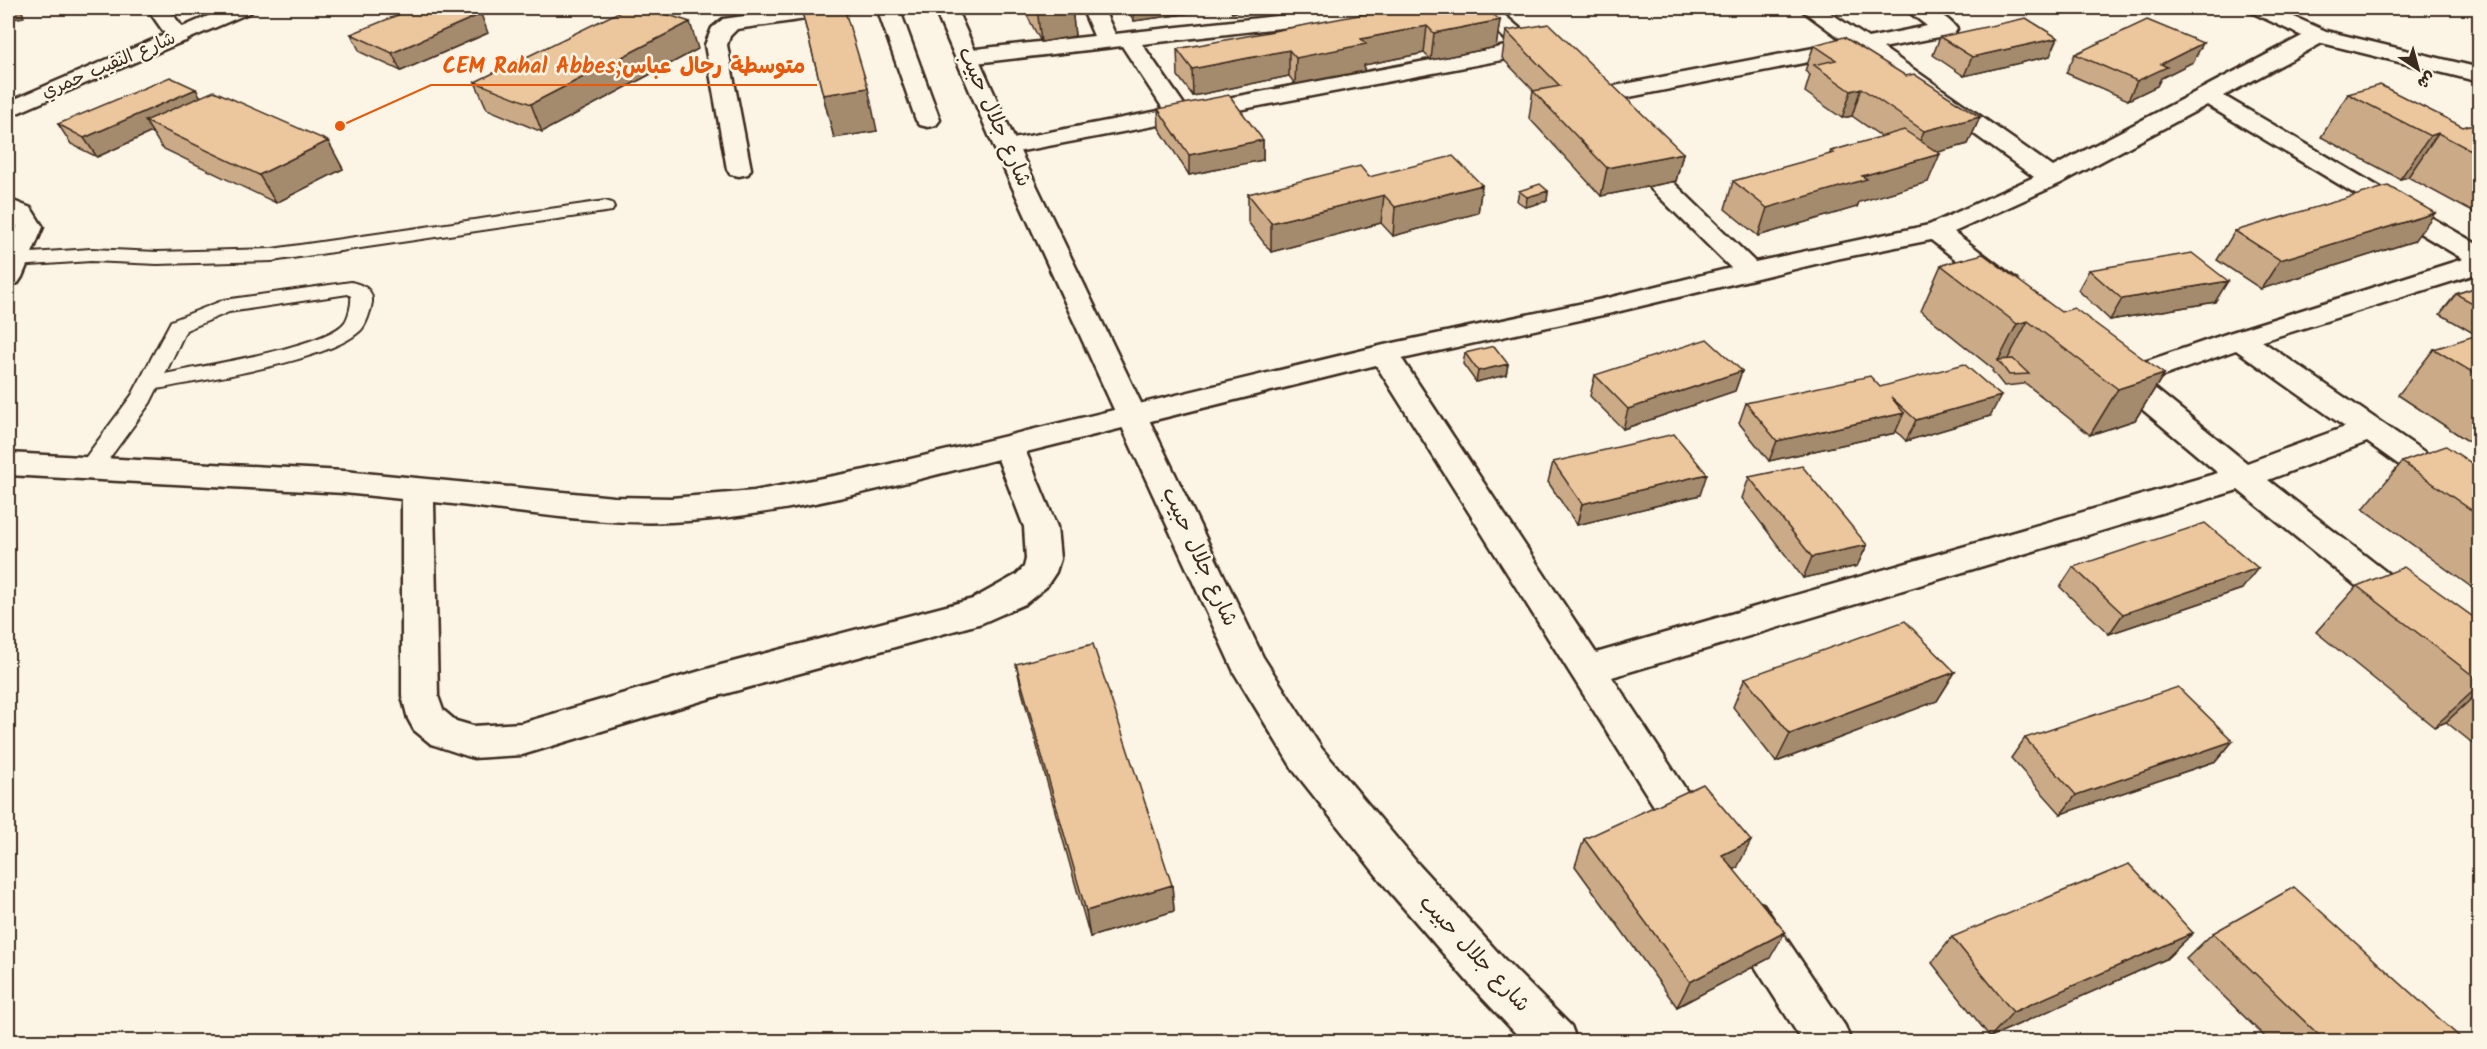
<svg xmlns="http://www.w3.org/2000/svg" width="2487" height="1049" font-family="Kalam,'Playpen Sans Arabic',sans-serif">
	<rect width="100%" height="100%" fill="#fcf5e5"/>
	<filter id="ink" filterUnits="userSpaceOnUse"><feTurbulence type="fractalNoise" baseFrequency=".0167" numOctaves="2"/><feDisplacementMap in="SourceGraphic" scale="12" xChannelSelector="R" yChannelSelector="G"/><feConvolveMatrix kernelMatrix="1 2 1 2 8 2 1 2 1" color-interpolation-filters="sRGB"/></filter>
	<g filter="url(#ink)">
		<g fill="none" stroke-linecap="round" stroke-linejoin="round">
			<defs>
				<path id="lane" d="M605 201 612 203 614 207 612 211 272 261 157 264 91 261 16 266 8 262 9 256 16 254 91 249 157 252 272 249Z
					M351 282C362 285 373 288 372 302 371 310 366 326 360 331 326 362 206 379 157 389L150 403 97 475 89 477 81 475 77 469 132 395 171 321 224 300ZM348 294 351 296C352 303 349 316 345 322 327 347 199 366 165 374L186 330 229 312Z"/>
				<path id="street" d="M147 8H168L189 36 186 41 178 43 170 41Z
					M800 8H851L847 12 840 14 737 29 730 36 727 45 751 169 748 174 739 176 730 174 727 169 705 45 712 28 723 19Z
					M877 8H899L940 120 936 125 928 127 920 125 916 120Z
					M1082 8H1103L1115 34 1348 8H1411L1407 12 1400 14 1142 44 1185 106 1511 45 1474 8H1496L1537 43 1550 59 1547 64C1535 67 1531 64 1523 56L1006 154 997 152 994 147 997 142 1164 110 1122 46 967 64 959 62 956 57 959 52 967 50 1094 36Z
					M1799 8H1823L1868 38 1927 26 1904 8C1924 6 1945 12 1957 29L1954 34 1883 48 2053 167 2302 36 2251 12 2248 8H2274L2326 31 2480 68V82L2322 43 2224 96 2480 246 2479 273 2262 341 2480 490V517L2468 514 2367 442 2268 480 2480 645V680L2467 676 2238 490 1612 677 1709 825 1715 837 1709 849 1695 855 1681 849 1376 365 1026 452 1057 527 1060 559 1056 572 1046 587 1025 604 982 623 721 695 522 755 473 758 431 744 414 730 408 719 402 696V499L344 493 8 475V453L344 471 614 497 671 498 754 491 865 470 1384 345 1612 297 1731 268 1620 158 1617 153 1620 148 1629 146 1638 148 1755 262 1929 225 2034 177 1860 52 1578 107 1570 105 1566 100 1570 95 1578 93 1845 42ZM2207 105 2463 259 2229 333 2129 367 2115 362 2105 364 2100 371 2105 378 2218 473 1596 653 1402 359 1612 313 1836 259 1931 240 1996 291 2006 293 2016 291 2020 285 2016 279 1954 232 2061 183ZM2236 350 2345 427 2247 463 2147 382ZM998 459 1024 527 1026 559 1024 567 1016 575 973 599 721 665 522 723 473 726 456 721 443 710 438 696 434 502C512 510 593 525 671 522 782 517 891 486 998 459Z
					M8 199 31 208 43 227 22 277 18 283 8 285V248L17 227 15 221 8 216Z
					M1748 899 1763 904 1845 1026 1851 1042H1803L1733 932 1727 918 1733 904Z"/>
				<path id="secondary" d="M227 8H255L251 12 8 117V102Z
					M934 8H956L1018 147 1263 657 1322 749 1419 865 1503 958 1571 1026 1577 1042H1524L1473 988 1389 891 1294 771 1235 674 994 147Z"/>
			</defs>
			<use href="#lane" stroke="#3b2a1e" stroke-width="4"/>
			<use href="#street" stroke="#3b2a1e" stroke-width="5"/>
			<use href="#secondary" stroke="#3b2a1e" stroke-width="5"/>
			<use href="#lane" fill="#fcf5e5" fill-rule="evenodd"/>
			<use href="#street" fill="#fcf5e5" fill-rule="evenodd"/>
			<use href="#secondary" fill="#fcf5e5" fill-rule="evenodd"/>
		</g>
		<path fill="#cbab87" stroke="#3b2a1e" stroke-width="1.5" d="M801 8 877 131 834 138Z
			M1023 8H1072L1075 36 1041 42Z
			M1126 8H1219V9L1134 21Z
			M1228 8H1262L1232 13Z
			M2096 8H2132L2105 13Z
			M1414 12 1500 20 1496 47 1431 60 1424 53 1364 65V71L1295 84 1289 76 1193 96 1178 76 1177 49Z
			M1506 31 1683 153 1676 181 1601 196 1529 118 1533 90 1502 58Z
			M488 33 401 71 360 52 351 34Z
			M1940 37 2050 56 1964 76 1933 55Z
			M2203 43 2193 62 2161 78 2157 86 2128 100 2066 73 2075 54Z
			M1814 45 1906 76 1980 117 1968 144 1937 152 1928 182 1859 202 1857 207 1758 236 1725 209 1733 181 1829 155 1831 151 1882 137 1852 116 1842 118 1805 92 1810 75 1805 71Z
			M698 49 542 132 487 109 475 82Z
			M2348 94 2463 127H2480V216L2408 177 2400 179 2321 137Z
			M200 96 328 141 343 169 276 203 162 148 152 132 97 157 71 144 58 124Z
			M1158 109 1263 140V160L1189 175 1159 128Z
			M1369 177 1482 185 1478 213 1393 236 1381 223 1271 252 1248 222V194Z
			M1519 191H1548L1547 201 1526 207 1517 201Z
			M2235 231 2414 241 2261 289 2217 260Z
			M1941 265 2061 312 2164 374 2135 420 2090 435 2025 383 2024 384 2004 386 1992 371 1993 369 1921 311Z
			M2089 270 2215 302 2110 320 2078 290Z
			M2480 286V337L2440 314 2456 294Z
			M2480 339V449L2398 395 2434 349Z
			M1465 353 1508 364 1506 375 1476 382 1463 364Z
			M1742 371 1735 391 1623 429 1590 396 1595 375Z
			M1880 387 1990 416 1906 441 1896 431 1895 433 1769 461 1739 423 1746 403Z
			M1553 462 1700 495 1577 525 1548 482Z
			M2402 462 2480 469V587L2474 589 2363 509Z
			M1749 477 1867 545 1857 566 1803 578 1742 498Z
			M2073 567 2242 589 2109 634 2060 587Z
			M2357 586 2480 622V749L2446 722 2434 727 2316 632Z
			M1016 664 1172 885 1174 911 1090 937 1022 692Z
			M1955 672 1937 701 1776 762 1733 707 1745 678Z
			M2025 738 2233 741 2216 761 2061 814 2011 758Z
			M1584 839 1737 868 1734 870 1770 958 1677 1007 1575 866Z
			M2193 933 2166 959 1990 1037 1932 963 1952 937Z
			M2213 933 2464 1041H2269L2186 959Z"/>
		<path fill="#a58b6e" stroke="#3b2a1e" stroke-width="1.5" d="M16 8H21L24 17 8 20V9Z
			M1037 8H1072L1075 36 1041 42Z
			M1133 8H1219V9L1134 21Z
			M1232 8H1262L1232 13Z
			M2108 8H2132L2105 13Z
			M481 14 488 33 401 71 392 53Z
			M1500 20 1496 47 1431 60 1434 33Z
			M690 22 698 49 542 132 531 104Z
			M1427 26 1424 53 1364 65V71L1295 84 1296 58 1361 39Z
			M2058 38 2050 56 1964 76 1972 57Z
			M2203 43 2193 62 2161 78 2157 86 2128 100 2137 81 2161 64Z
			M1289 50V76L1193 96 1192 69Z
			M868 88 877 131 834 138 823 95Z
			M1861 88 1852 116 1842 118 1851 91Z
			M196 89 207 108 145 121 152 132 97 157 84 138Z
			M1980 117 1968 144 1913 159 1924 131Z
			M2438 133 2408 177 2400 179 2430 136Z
			M1263 140V160L1189 175V155Z
			M328 141 343 169 276 203 259 175Z
			M1683 153 1676 181 1601 196 1607 168Z
			M1940 154 1928 182 1859 202 1857 207 1758 236 1767 208 1862 176Z
			M1482 185 1478 213 1393 236 1395 207Z
			M1548 191 1547 201 1526 207 1527 197Z
			M1384 195 1381 223 1271 252V223Z
			M2435 213 2414 241 2261 289 2280 260Z
			M2228 281 2215 302 2110 320 2122 299Z
			M2028 321 2004 366 1998 361 2017 324Z
			M1508 364 1506 375 1476 382 1478 371Z
			M1742 371 1735 391 1623 429 1628 409Z
			M2164 374 2135 420 2090 435 2118 389Z
			M2001 396 1990 416 1906 441 1916 420Z
			M1904 413 1895 433 1769 461 1777 441Z
			M1707 474 1700 495 1577 525 1582 504Z
			M1867 545 1857 566 1803 578 1812 557Z
			M2258 568 2242 589 2109 634 2123 614Z
			M1955 672 1937 701 1776 762 1790 734Z
			M2480 685V691L2446 722 2434 727Z
			M2233 741 2216 761 2061 814 2076 795Z
			M1751 841 1737 868 1709 882 1722 855Z
			M1172 885 1174 911 1090 937 1086 911Z
			M1785 932 1770 958 1677 1007 1690 982Z
			M2193 933 2166 959 1990 1037 2013 1012Z"/>
		<path fill="#ecc79d" stroke="#3b2a1e" stroke-width="1.5" d="M415 8H465L481 14 392 53 351 34Z
			M627 8H647L690 22 531 104 475 82Z
			M801 8H844L868 88 823 95Z
			M1396 8H1409L1414 12 1435 8H1485L1500 20 1434 33 1427 26 1361 39 1366 44 1296 58 1289 50 1192 69 1177 49Z
			M2026 18 2058 38 1972 57 1940 37Z
			M2147 20 2203 43 2161 64 2167 67 2137 81 2075 54Z
			M1549 24 1683 153 1607 168 1533 91 1560 86 1506 31Z
			M1844 37 1906 76 1914 74 1980 117 1924 131 1861 88 1851 91 1814 65 1836 60 1814 45Z
			M170 77 196 89 84 138 58 124Z
			M2380 85 2463 127 2473 124 2480 127V155L2438 133 2430 136 2348 94Z
			M214 91 328 141 259 175 145 121Z
			M1229 95 1263 140 1189 155 1158 109Z
			M1904 130 1940 154 1862 176 1867 179 1767 208 1733 181 1834 153 1831 151Z
			M1453 156 1482 185 1395 207 1384 195 1271 223 1248 194 1360 166 1369 177Z
			M1540 184 1548 191 1527 197 1519 191Z
			M2388 186 2435 213 2280 260 2235 231Z
			M2192 253 2228 281 2122 299 2089 270Z
			M1983 254 2061 312 2074 308 2164 374 2118 389 2028 321 2017 324 1941 265Z
			M2480 286V307L2456 294Z
			M2474 336 2480 339V377L2434 349Z
			M1707 339 1742 371 1628 409 1595 375Z
			M1494 346 1508 364 1478 371 1465 353Z
			M2013 359 2029 374 2009 375 1998 360Z
			M1964 364 2001 396 1916 420 1891 397 1904 413 1777 441 1746 403 1870 376 1880 387Z
			M1674 434 1707 474 1582 504 1553 462Z
			M2446 446 2480 469V516L2402 462Z
			M1802 466 1867 545 1812 557 1749 477Z
			M2205 523 2258 568 2123 614 2073 567Z
			M2404 567 2480 622V681L2357 586Z
			M1905 621 1955 672 1790 734 1745 678Z
			M1093 644 1172 885 1086 911 1016 664Z
			M2178 687 2233 741 2076 795 2025 738Z
			M1703 784 1751 841 1722 855 1785 932 1690 982 1584 839Z
			M2129 864 2193 933 2013 1012 1952 937Z
			M2294 887 2464 1041H2325L2213 933Z"/>
	</g>
	<g text-anchor="middle" dominant-baseline="central" stroke-width="5" stroke-linejoin="round" paint-order="stroke">
		<g font-size="18" fill="#3b2a1e" stroke="#fcf5e5">
			<text transform="translate(109 66) rotate(-23)">شارع النقيب حمري</text>
		</g>
		<g font-size="21" fill="#3b2a1e" stroke="#fcf5e5">
			<text transform="translate(994 117) rotate(66)">شارع جلال حبيب</text>
			<text transform="translate(1199 557) rotate(65)">شارع جلال حبيب</text>
			<text transform="translate(1474 954) rotate(47)">شارع جلال حبيب</text>
		</g>
	</g>
	<path fill="none" stroke="#e8590c" stroke-width="2" d="M340 126L431 85H817"/>
	<circle fill="#e8590c" stroke="#fcf5e5" stroke-width="2" cx="340" cy="126" r="6"/>
	<g font-size="22" text-anchor="middle" font-weight="bold" fill="#e8590c" stroke="#fcf5e5" stroke-width="5" stroke-linejoin="round" paint-order="stroke">
		<text x="624" y="73">CEM Rahal Abbes;متوسطة رحال عباس</text>
	</g>
	<rect width="2487" height="1049" fill="none" stroke="#fcf5e5" stroke-width="30"/>
	<rect x="15" y="15" width="2457" height="1019" fill="none" stroke="#3b2a1e" stroke-width="2" filter="url(#ink)"/>
	<g transform="translate(2418 69) rotate(144)" stroke="#fcf5e5" stroke-width="4.5" paint-order="stroke">
	<path d="M0-4.5L10 22L0 15L-10 22Z" fill="#3b2a1e"/>
	<text y="-9" font-size="16" font-weight="bold" text-anchor="middle" fill="#3b2a1e">ش</text>
	</g>
</svg>
